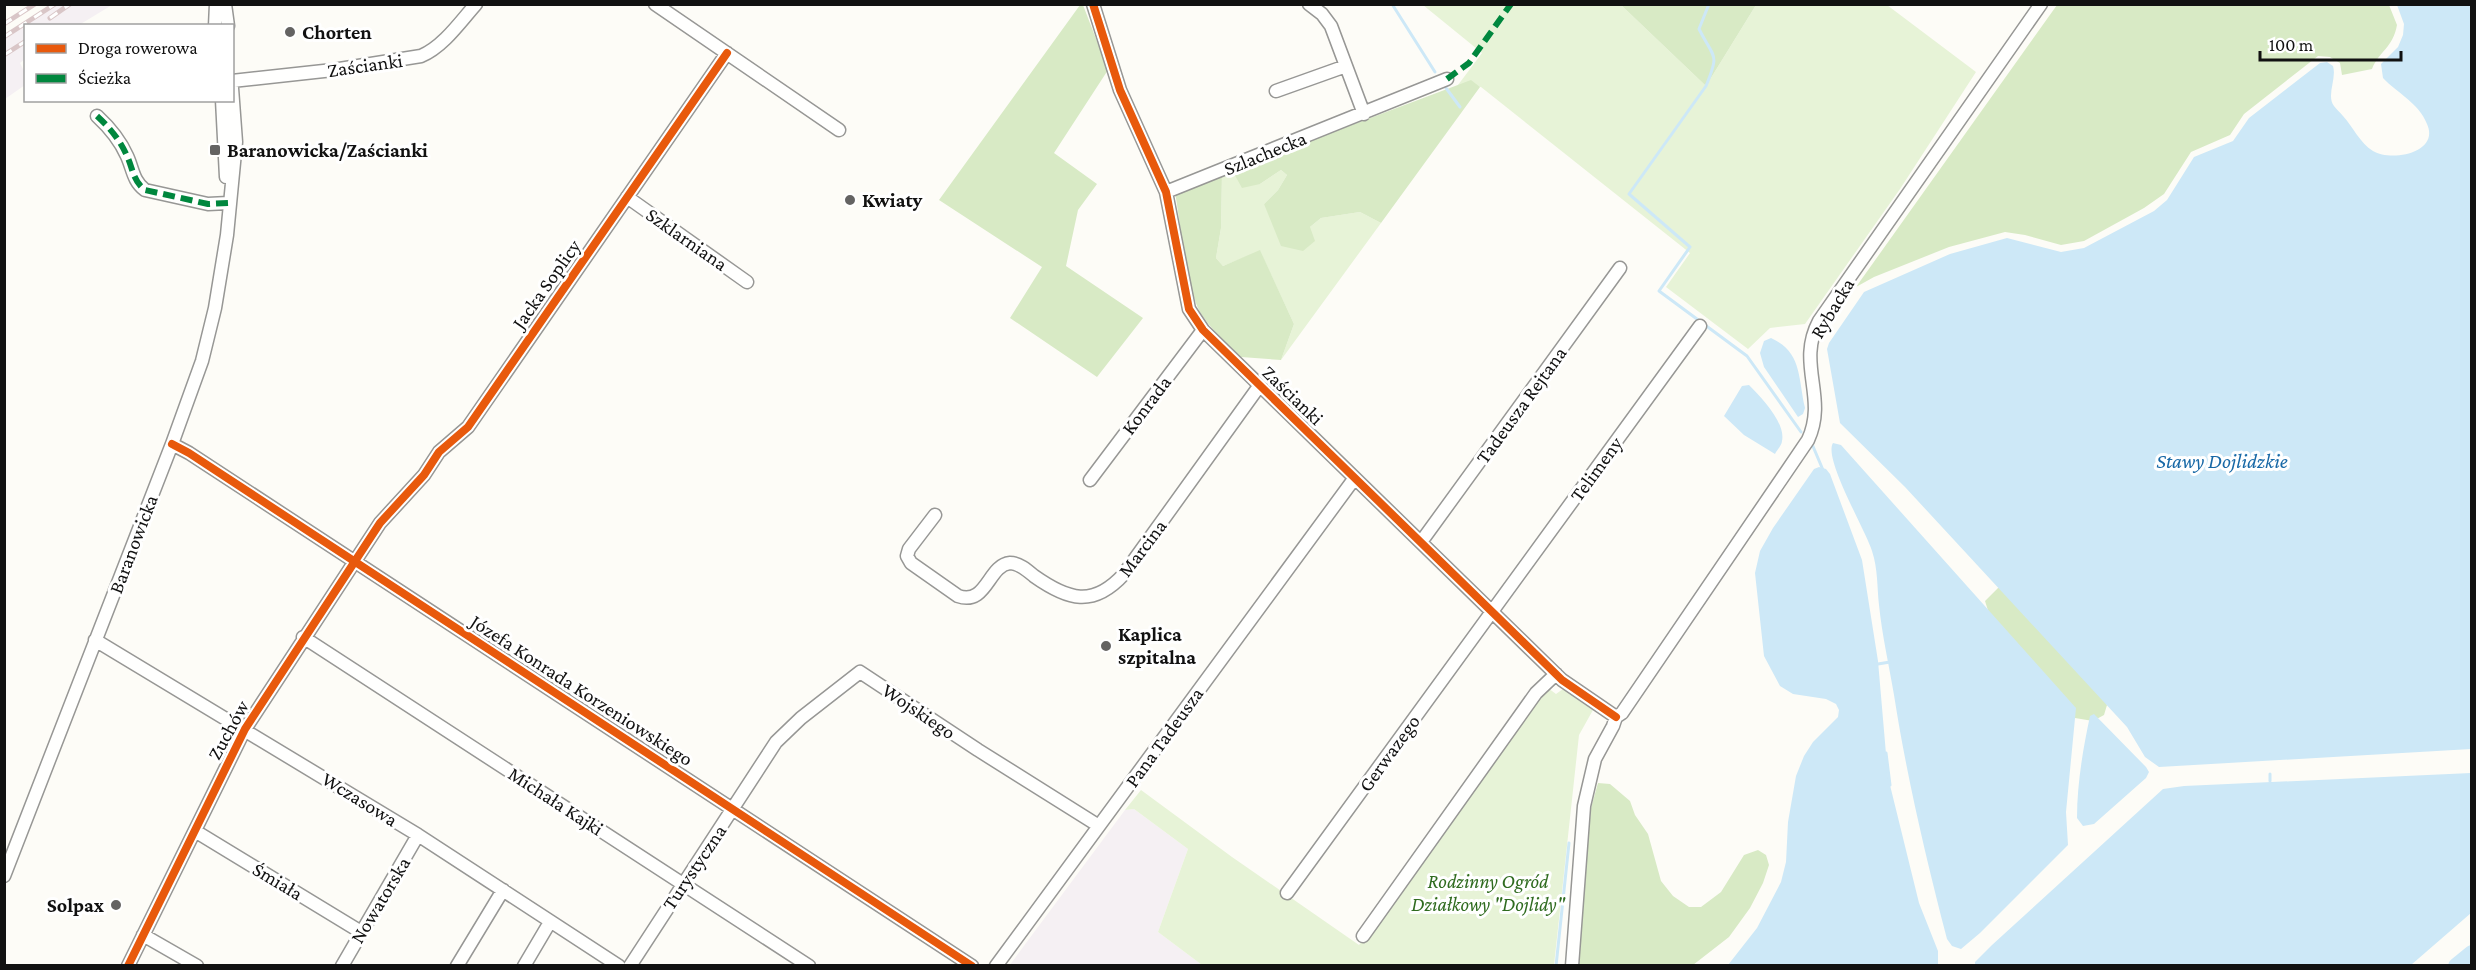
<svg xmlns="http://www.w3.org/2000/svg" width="2476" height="970" font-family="'Crimson Pro',serif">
	<rect width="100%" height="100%" fill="#fdfcf7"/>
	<path fill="#f5f0f3" d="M51 5H112L79 25 26 26 25 59 20 63 25 73V85L5 99V34Z
		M1134 809 1188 849 1158 932 1202 965 1009 966 1125 810Z"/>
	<path fill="#e7f3d7" d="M1423 5H1621L1706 86 1756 5H1887L1976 72 1900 189 1805 324 1770 328 1748 349 1666 287 1690 253 1481 87 1458 85 1482 53Z
		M1232 170 1260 184 1281 170 1287 175 1278 190 1264 204 1310 227 1321 218 1360 212 1381 223 1281 360 1294 324 1260 251 1223 266 1216 258 1221 228 1222 174Z
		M1548 688 1556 694 1563 689 1593 710 1579 735 1554 965H1202L1158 932 1188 849 1134 809 1125 810 1141 790 1232 857 1359 945Z"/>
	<path fill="#d8eac5" d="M1080 5H1083L1108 70 1054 153 1097 184 1078 210 1066 266 1143 318 1097 377 1010 318 1042 267 939 200Z
		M1621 5H1756L1706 86Z
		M2057 5H2389L2397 25C2393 48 2379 51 2372 69L2342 75 2340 63 2330 57 2318 56 2244 114 2230 135 2191 152 2164 194 2144 208 2084 241 2061 245 2025 235 2005 232 1949 247 1874 277 1856 287Z
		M1471 80 1480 87 1381 223 1360 212 1321 218 1310 227 1315 241 1303 251 1281 246 1264 204 1278 190 1287 175 1281 170 1260 184 1242 188 1232 170Z
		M1222 174 1221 228 1216 258 1223 266 1260 250 1294 324 1281 360 1241 357C1227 343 1211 330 1200 312 1187 290 1180 221 1175 192Z
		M2007 587 2098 689 2107 705 2104 715 2093 721 2075 718 1992 623 1985 601 1998 588Z
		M1598 783 1610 784 1630 801 1635 815 1648 834 1661 881 1673 896 1689 907H1701L1721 892 1744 855 1758 850 1766 855 1769 865 1763 883 1750 908 1729 937 1693 965 1576 966 1591 808Z"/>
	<path fill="#cde8f7" d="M2397 5H2471V749L2159 767 2145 757 2127 727 1905 487 1840 423 1827 349 1829 343 1864 292 1950 254 2007 238 2061 252 2084 248 2154 211 2167 200 2194 157 2233 141 2249 118 2320 63 2327 62 2333 66C2337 79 2326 95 2334 106 2336 109 2340 112 2343 116 2353 127 2360 143 2373 151 2391 162 2440 153 2427 124 2419 103 2397 93 2383 78L2381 64 2398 47 2403 35 2404 24Z
		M1771 338C1802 352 1798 377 1805 408L1803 414 1798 417 1764 367 1760 353 1764 341Z
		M1749 385C1761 397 1786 423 1782 441 1782 445 1777 450 1775 454L1744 435 1724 416 1742 386Z
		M1833 443 1841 445 2076 708 2066 812 2068 845 1980 933 1961 949 1952 946 1947 939C1926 858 1907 778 1894 695 1889 665 1882 635 1879 605 1877 587 1878 569 1872 551 1866 531 1823 458 1833 443Z
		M1819 467 1826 469 1830 474 1862 560 1878 661 1888 777 1919 903 1938 951V965H1728L1757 928 1781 882 1786 862 1788 822 1796 776 1804 756 1813 742 1838 717 1839 710 1836 704 1826 699 1793 694 1780 686 1764 656 1755 573 1760 551 1773 528 1814 469Z
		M2094 714 2146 767 2149 772 2146 778 2094 824 2083 826 2077 818C2077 784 2083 749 2090 716Z
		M2471 773V913L2411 965H1975V962L1992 945 2163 789 2184 786Z"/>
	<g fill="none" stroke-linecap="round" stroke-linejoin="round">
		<path stroke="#cde8f7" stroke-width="3" d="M1392 4 1435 72
			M1709 4 1699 29C1714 59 1720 52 1706 86L1629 194 1690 247 1659 291 1747 356 1801 432
			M1446 88 1460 107
			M1812 444 1823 470
			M1878 664 1890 662
			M1886 753 1890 785
			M2270 774V781
			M1556 966 1569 843"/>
		<path stroke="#cde8f7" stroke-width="16" d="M2456 966 2472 953"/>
		<defs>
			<path id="minor" d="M225 4 228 26
				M655 4 839 130
				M1093 4 1120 90 1166 192 1189 309 1203 330 1562 680 1616 717
				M1309 4 1322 14 1331 26 1364 114
				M215 26 216 4
				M232 81 333 70 421 56C443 47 461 21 476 4
				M1276 91 1346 66
				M222 100 226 177
				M97 116C110 128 120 140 127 156 133 169 133 181 145 190L208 204 228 203
				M1166 192 1447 79
				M627 197 747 282
				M172 444 189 453 972 966
				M1090 480 1203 330
				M935 515 909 549 907 556 911 563 958 596C987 606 988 565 1010 563 1019 563 1027 570 1034 576 1068 600 1093 608 1124 574L1260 385
				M1421 542 1620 268
				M303 637 809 966
				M95 640 418 835 619 966
				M1616 717 1622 713 1808 440C1828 397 1796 364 1819 321L2041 4
				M195 831 361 932
				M4 876 172 444 202 361 215 308 227 235 236 142 232 88
				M1287 893 1700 326
				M143 935 197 966
				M1363 936 1536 693 1556 674
				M128 966 245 729 380 523 424 475 439 452 468 427 727 53
				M342 966 418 835
				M457 966 503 890
				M524 966 550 922
				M630 966 776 742 801 718 860 672 978 750 1099 826
				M996 966 1354 479
				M1572 966 1584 806 1595 759 1613 726 1616 717"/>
		</defs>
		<use href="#minor" stroke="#979795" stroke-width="15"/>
		<use href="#minor" stroke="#fffffe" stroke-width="12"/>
		<defs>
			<path id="rail" d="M50 18 70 4
				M4 24 35 4
				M4 37 55 4
				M4 55 26 41"/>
		</defs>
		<use href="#rail" stroke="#d9c6c7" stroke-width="5"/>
		<use href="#rail" stroke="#fff" stroke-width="3" stroke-dasharray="9" stroke-linecap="butt"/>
		<path stroke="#00873e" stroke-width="6" stroke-dasharray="12 6" stroke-linecap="butt" d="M1447 79 1469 63 1511 4
			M97 116C110 128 120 140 127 156 133 169 133 181 145 190L208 204 228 203"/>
		<defs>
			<path id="cycleway" d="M1093 4 1120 90 1166 192 1189 309 1203 330 1562 680 1616 717
				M172 444 189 453 972 966
				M128 966 245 729 380 523 424 475 439 452 468 427 727 53"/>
		</defs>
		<use href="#cycleway" stroke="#fff" stroke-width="11"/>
		<use href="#cycleway" stroke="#e8590c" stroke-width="8"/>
	</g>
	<g fill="#646362" stroke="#fff" stroke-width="2">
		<circle cx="290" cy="32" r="6"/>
		<rect x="209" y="144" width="12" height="12" rx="3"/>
		<circle cx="850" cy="200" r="6"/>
		<circle cx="1106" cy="646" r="6"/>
		<circle cx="116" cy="905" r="6"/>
	</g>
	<g text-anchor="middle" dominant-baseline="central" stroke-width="6" stroke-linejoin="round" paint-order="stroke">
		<g font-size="20" font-weight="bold" fill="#111" stroke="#fff" text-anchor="start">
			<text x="302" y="32">Chorten</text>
			<text x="227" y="150">Baranowicka/Zaścianki</text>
			<text x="862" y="200">Kwiaty</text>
			<text x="1118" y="634">Kaplica<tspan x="1118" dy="23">szpitalna</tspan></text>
			<text x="104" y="905" text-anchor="end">Solpax</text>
		</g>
		<g font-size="20" fill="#111" stroke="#fff">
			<text transform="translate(365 65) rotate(-8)">Zaścianki</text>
			<text transform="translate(1265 153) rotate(-22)">Szlachecka</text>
			<text transform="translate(687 239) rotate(35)">Szklarniana</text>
			<text transform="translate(546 284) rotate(-55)">Jacka Soplicy</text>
			<text transform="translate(1832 308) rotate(-59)">Rybacka</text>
			<text transform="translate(1293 395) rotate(44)">Zaścianki</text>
			<text transform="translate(1146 405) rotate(-53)">Konrada</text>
			<text transform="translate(1521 405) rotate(-54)">Tadeusza Rejtana</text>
			<text transform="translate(1596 469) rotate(-54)">Telimeny</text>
			<text transform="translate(133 544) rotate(-69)">Baranowicka</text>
			<text transform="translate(1142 548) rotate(-53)">Marcina</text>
			<text transform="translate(582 690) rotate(33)">Józefa Konrada Korzeniowskiego</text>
			<text transform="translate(919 711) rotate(34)">Wojskiego</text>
			<text transform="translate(228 730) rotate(-61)">Zuchów</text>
			<text transform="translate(1164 737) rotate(-54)">Pana Tadeusza</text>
			<text transform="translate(1389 753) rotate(-54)">Gerwazego</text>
			<text transform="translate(360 799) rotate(32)">Wczasowa</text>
			<text transform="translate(556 801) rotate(33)">Michała Kajki</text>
			<text transform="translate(694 867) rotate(-56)">Turystyczna</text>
			<text transform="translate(278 881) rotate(31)">Śmiała</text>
			<text transform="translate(380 900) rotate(-59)">Nowatorska</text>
		</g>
		<g font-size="20" font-style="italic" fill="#2f6b1f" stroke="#fff">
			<text x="1488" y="881">Rodzinny Ogród<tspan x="1488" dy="23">Działkowy "Dojlidy"</tspan></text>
		</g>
		<g font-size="21" font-style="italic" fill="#1768a6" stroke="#fff">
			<text x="2222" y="461">Stawy Dojlidzkie</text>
		</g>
	</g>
	<rect width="2476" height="970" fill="none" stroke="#111111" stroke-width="12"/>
	<rect x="24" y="24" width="210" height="78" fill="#ffffff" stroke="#a0a0a0" stroke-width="1.5"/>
	<rect x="36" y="44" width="30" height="9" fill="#e8590c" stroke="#a0a0a0" stroke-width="1.5"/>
	<text x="78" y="54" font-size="18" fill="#111111">Droga rowerowa</text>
	<rect x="36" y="74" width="30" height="9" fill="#00873e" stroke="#a0a0a0" stroke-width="1.5"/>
	<text x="78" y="84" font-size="18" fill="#111111">Ścieżka</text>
	<path d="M2260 51v9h141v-9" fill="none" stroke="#111111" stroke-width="3"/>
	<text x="2269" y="51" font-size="18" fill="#111111" stroke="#ffffff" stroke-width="4.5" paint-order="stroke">100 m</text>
</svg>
